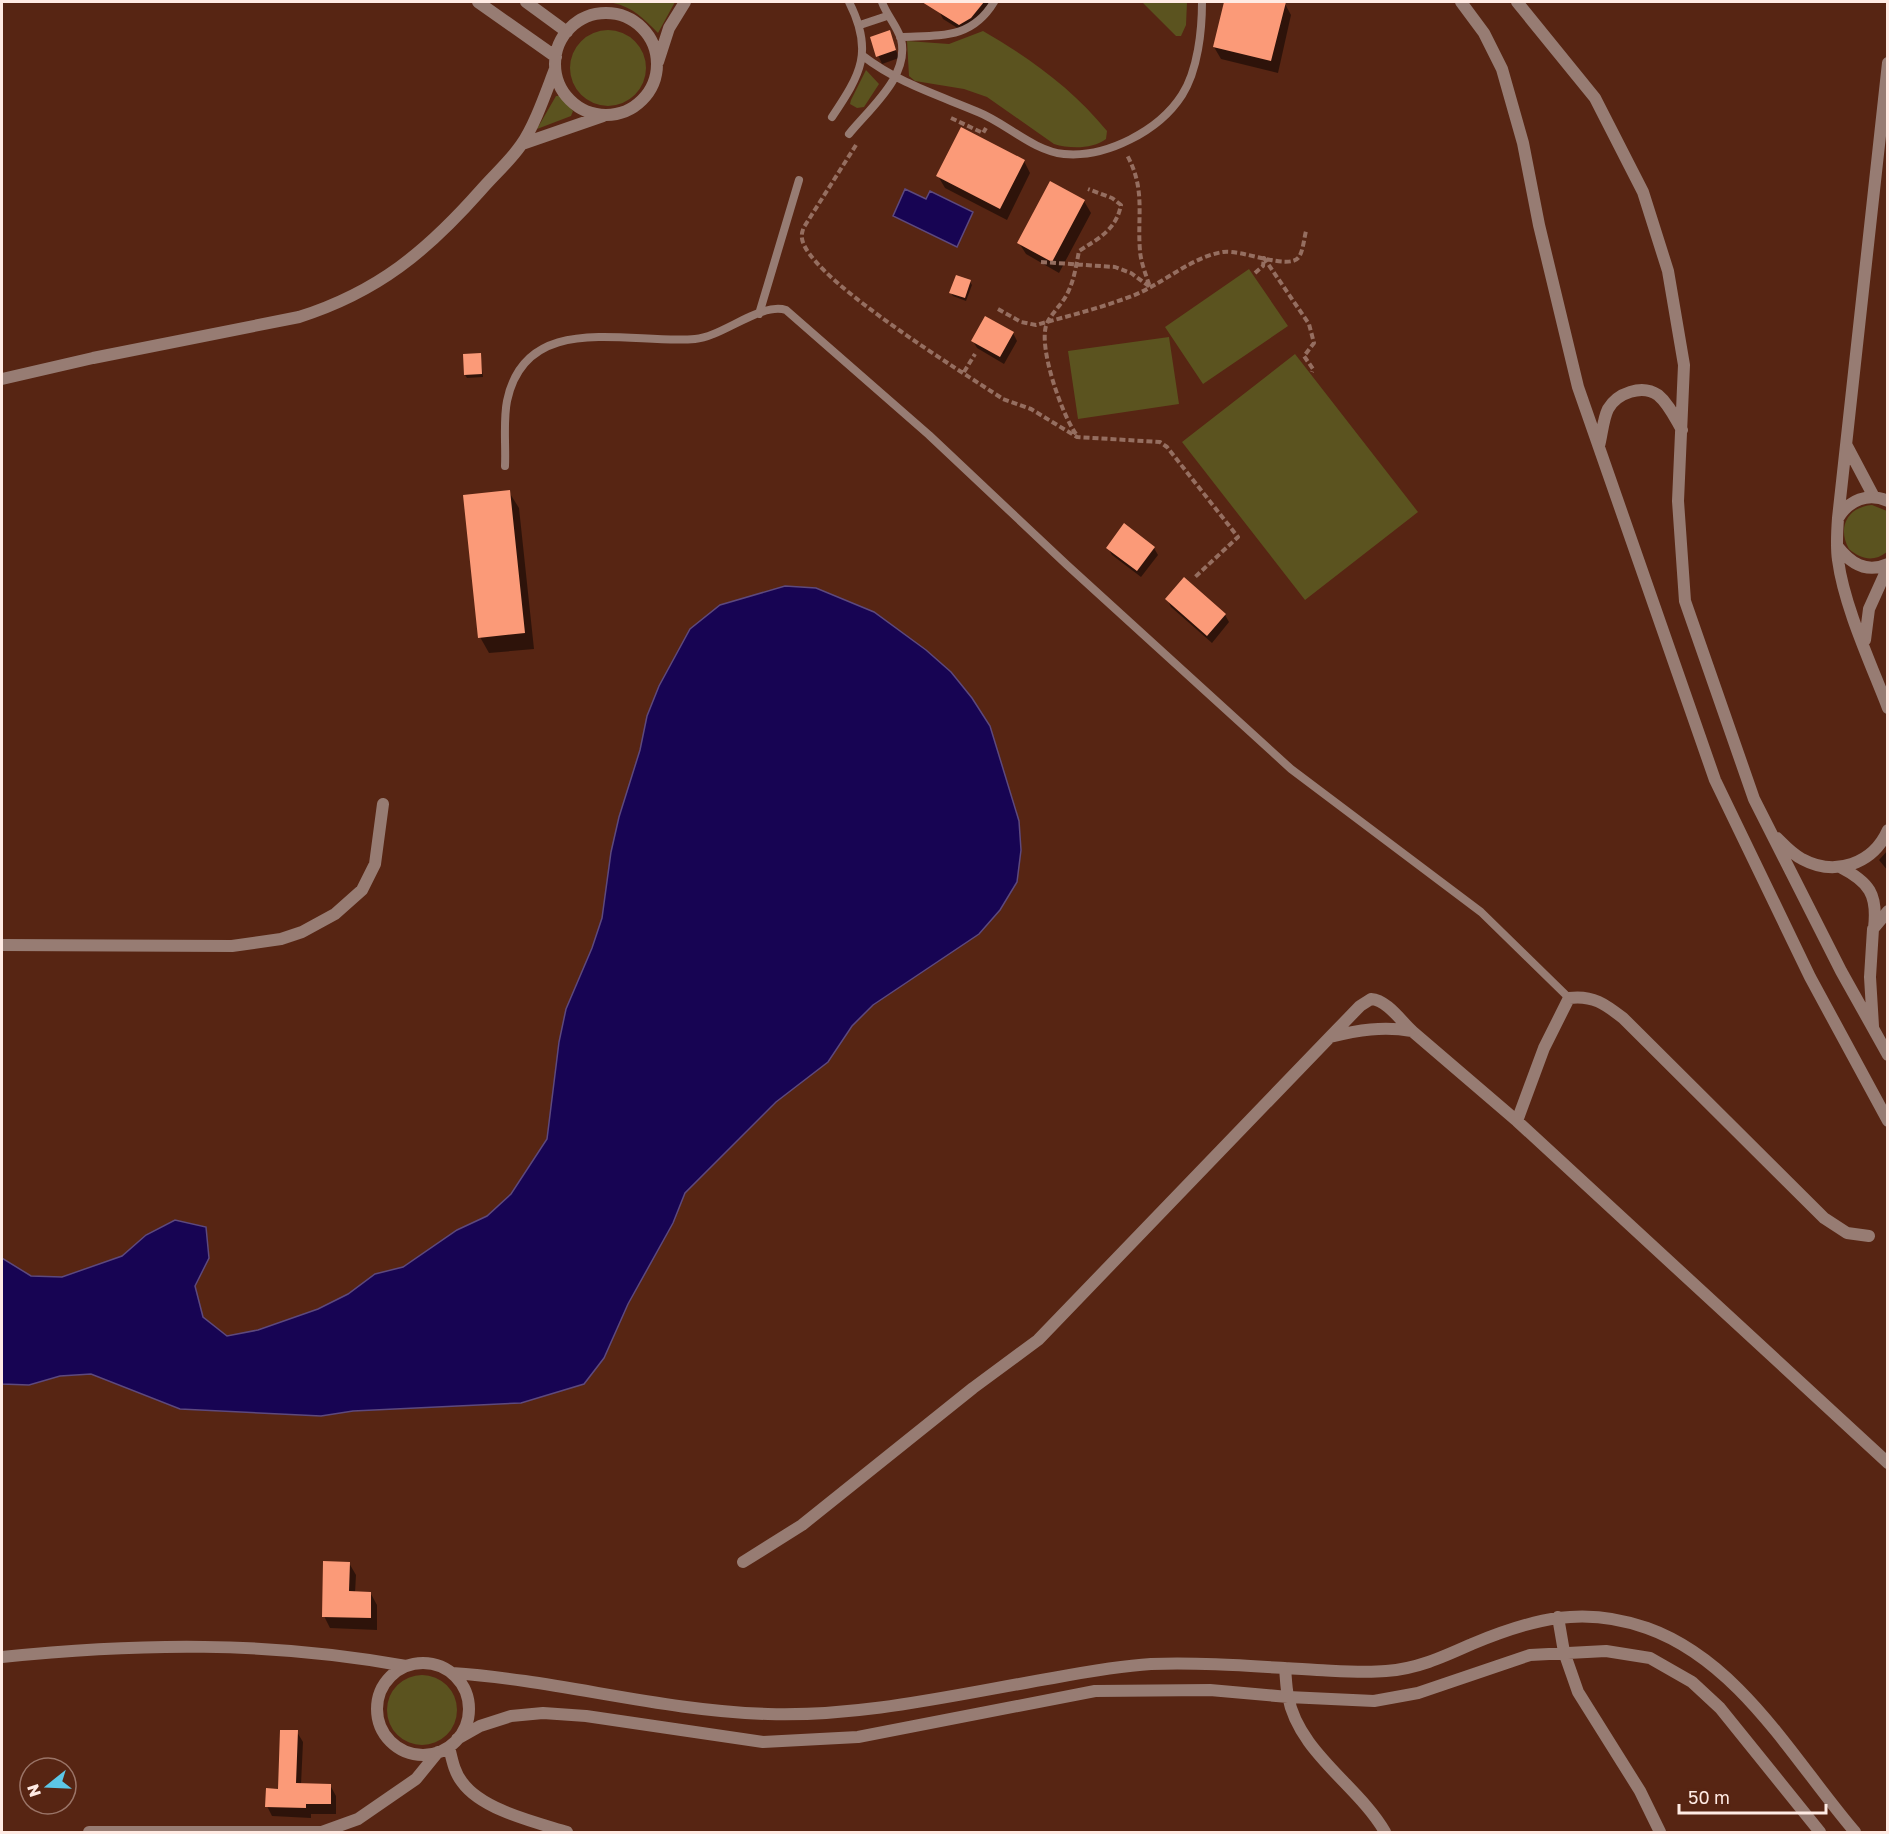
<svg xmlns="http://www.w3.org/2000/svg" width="1889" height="1834" font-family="'Golos Text',sans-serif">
	<rect width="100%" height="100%" fill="#572513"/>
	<path fill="#5b531f" d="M615 2H675L658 33C644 19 633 7 613 3Z
		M1142 2H1187L1186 25 1181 36H1176Z
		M570 68a38 38 0 1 1 76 0a38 38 0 1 1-76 0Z
		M983 31C1030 58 1073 89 1107 131L1106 139C1093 149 1070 149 1054 144L987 97 964 89 915 81 909 76 907 41 949 44Z
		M866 70 879 84 864 107 857 108 850 104 851 100Z
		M556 96H561L573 111 571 116 537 129Z
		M1249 269 1288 326 1203 384 1165 327Z
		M1169 337 1179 404 1078 419 1068 351Z
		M1295 354 1418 512 1305 600 1182 442Z
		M1872 505 1887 511V552C1874 562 1862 560 1849 549 1837 528 1847 507 1872 505Z
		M387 1710a35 35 0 1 1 70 0a35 35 0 1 1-70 0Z"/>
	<path fill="#170453" stroke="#5d497e" stroke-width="1.5" d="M905 189 926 199 930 191 973 212 957 247 893 216Z
		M785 586 816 588 874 612 926 650 951 672 972 698 990 726 1019 821 1021 850 1017 882 1000 910 979 934 873 1005 852 1026 828 1062 776 1102 685 1193 673 1223 628 1304 604 1358 584 1384 521 1403 353 1411 321 1416 180 1409 91 1374 60 1376 29 1385 2 1384V1258L31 1276 62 1277 122 1256 146 1235 175 1220 206 1227 209 1258 195 1286 203 1317 227 1336 258 1330 318 1309 348 1294 375 1274 403 1267 457 1230 487 1216 511 1194 547 1139 559 1042 566 1009 592 948 602 918 611 852 619 817 640 750 647 716 659 686 690 629 720 605Z"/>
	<path fill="#0007" d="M945 2H993L964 32 943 19 939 11Z
		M1225 2 1285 4 1291 15 1278 73 1221 59 1214 47Z
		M889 32 899 58 882 64 871 38Z
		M1024 161 1030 173 1007 220 945 188 938 176Z
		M1084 201 1091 213 1059 273 1026 254 1019 243Z
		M970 282 972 285 966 301 953 296 951 293Z
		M1013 333 1017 341 1004 364 977 348 973 341Z
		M480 354 483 377 467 378 465 375Z
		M509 492 519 508 534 649 489 653 480 637Z
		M1108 548H1154L1158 555 1141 577 1112 555Z
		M1167 599 1225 615 1229 622 1212 643 1171 607Z
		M1888 850V871L1879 860Z
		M349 1563 356 1575 355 1593 371 1594 377 1605V1630L330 1628 324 1616Z
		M297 1732 303 1742 301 1785H330L336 1796V1814H311V1818L272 1816 267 1806 280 1790Z"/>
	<path fill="#fb9a78" d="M922 2H984L971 18 959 25Z
		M1224 2H1286L1271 61 1213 47Z
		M890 30 896 50 876 57 870 37Z
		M961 127 1025 160 1000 209 936 176Z
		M1050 181 1085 200 1052 262 1017 243Z
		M956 275 971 280 965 298 949 293Z
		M985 316 1014 332 1000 357 971 341Z
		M481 353 482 374 464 375 463 354Z
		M510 490 525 633 478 638 463 495Z
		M1124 523 1155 547 1137 571 1106 548Z
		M1184 577 1226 614 1207 636 1165 599Z
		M323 1561 350 1562 349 1591 371 1592V1618L322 1617Z
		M280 1730H298L296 1783 331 1784V1804H306V1808L265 1807 266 1788 278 1789Z"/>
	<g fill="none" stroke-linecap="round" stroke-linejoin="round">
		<path stroke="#956e60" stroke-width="4" stroke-dasharray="6 3" stroke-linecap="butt" d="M951 118 983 133 986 128
			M856 145 804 227C801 234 801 238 804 245 824 287 959 370 1003 399L1031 409 1077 437 1160 442 1167 447 1238 537 1194 578
			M1041 262 1115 267 1131 273 1150 287C1146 275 1141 263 1140 251 1137 215 1146 190 1127 155
			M1255 273 1263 266 1264 258 1309 324 1314 343 1304 356 1313 369 1312 372
			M998 309 1021 322 1036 325C1068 316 1101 308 1132 296 1163 284 1191 257 1223 252 1241 249 1289 271 1299 257 1303 251 1304 239 1306 231
			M964 372 975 354
			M1076 434C1062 415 1037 345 1047 323 1052 313 1061 305 1066 296 1074 282 1076 266 1079 251 1099 238 1116 230 1121 205L1112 198 1088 189"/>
		<path stroke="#977c73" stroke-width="8" d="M860 25 887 16
			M900 37C940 35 971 40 994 2
			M863 56C898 83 938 95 978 112 1006 123 1033 151 1064 154 1106 158 1159 131 1182 95 1198 70 1202 30 1202 2
			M832 117C861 74 874 51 849 2
			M849 134C870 108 910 76 901 39 897 26 886 14 882 2
			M759 314 799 180
			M505 466C506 445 503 421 507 401 526 309 630 345 695 339 722 337 761 302 786 310L929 435 1067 565 1291 769 1481 912 1569 998"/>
		<path stroke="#977c73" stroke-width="12" d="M478 2 556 57
			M526 2 567 32
			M1461 2 1484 33 1502 69 1523 143 1539 225 1578 387 1715 780 1810 977 1888 1121
			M1517 2 1595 98 1643 192 1668 271 1684 365 1678 501 1685 601 1754 799 1841 971 1888 1055
			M555 64a51 51 0 1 1 102 0a51 51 0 1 1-102 0Z
			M658 62 669 28 685 2
			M1888 63 1838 518C1837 532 1836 546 1838 560 1844 606 1871 664 1888 708
			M522 144 603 116
			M2 379 93 358 299 317C378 292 427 251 481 190 494 175 510 161 521 145 535 125 546 92 555 69
			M1599 446C1602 435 1603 419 1608 409 1617 393 1642 384 1658 395 1669 404 1675 418 1682 430
			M1847 446 1874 497
			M1838 518C1849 500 1868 492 1888 501
			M1837 546C1850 563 1866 574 1888 564
			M1865 640 1869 609 1888 567
			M1777 838C1784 845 1792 854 1802 859 1835 877 1873 864 1888 830
			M1840 867C1869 882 1878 894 1874 928
			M2 945 232 946 281 939 302 932 335 914 362 890 375 864 383 804
			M1371 999C1387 1000 1401 1021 1412 1031 1383 1026 1358 1030 1330 1037L1360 1006Z
			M1873 1026 1870 977 1873 929 1888 911
			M1412 1031 1517 1121 1888 1463
			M1517 1121 1544 1048 1569 998C1593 995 1605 1004 1623 1018L1824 1218 1847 1233 1869 1236
			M743 1562 802 1525 973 1388 1038 1340 1330 1037
			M1558 1617 1564 1652 1578 1692 1640 1791 1660 1832
			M2 1657C140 1643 268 1641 406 1666
			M377 1709a46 46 0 1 1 92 0a46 46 0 1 1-92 0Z
			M1285 1668C1286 1678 1286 1687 1288 1696 1298 1752 1359 1786 1385 1832
			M452 1673C558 1680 661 1711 768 1714 864 1717 958 1694 1053 1678 1085 1672 1118 1666 1151 1664 1206 1662 1262 1667 1317 1670 1340 1671 1363 1673 1386 1671 1417 1669 1443 1657 1472 1644 1532 1619 1583 1605 1647 1628 1740 1661 1794 1761 1855 1832
			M457 1739 480 1726 511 1716 543 1713 586 1716 763 1742 858 1737 1095 1691 1210 1690 1288 1697 1374 1701 1418 1693 1530 1655 1606 1651 1650 1658 1692 1682 1720 1708 1820 1832
			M449 1747C452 1759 454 1772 462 1782 482 1810 535 1822 567 1832
			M89 1832H322L358 1819 416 1779 438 1752"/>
	</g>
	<rect width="1889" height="1834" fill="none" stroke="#ffebe4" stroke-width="6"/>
	<g transform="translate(48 1786) rotate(252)"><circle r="28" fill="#572513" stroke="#9a7467" stroke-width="1.5"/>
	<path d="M0-4.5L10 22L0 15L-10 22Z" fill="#5cc7e7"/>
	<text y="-9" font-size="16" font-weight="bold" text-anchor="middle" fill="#ffebe4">N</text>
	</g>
	<path d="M1679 1804v9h147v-9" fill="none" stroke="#ffebe4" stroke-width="3"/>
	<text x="1688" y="1804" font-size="18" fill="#ffebe4" stroke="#572513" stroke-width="4.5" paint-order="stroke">50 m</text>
</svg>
